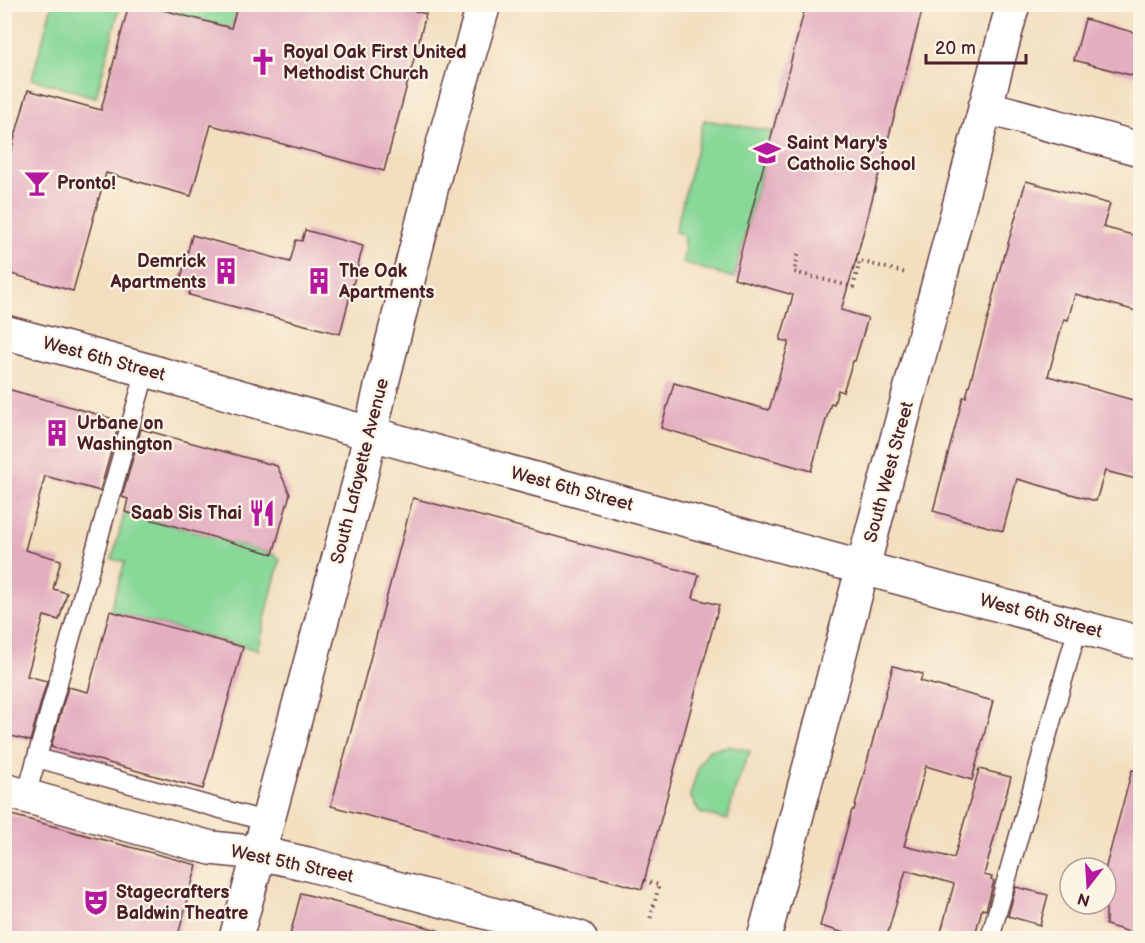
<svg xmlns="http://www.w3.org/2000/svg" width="1145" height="943" font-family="'Balsamiq Sans',sans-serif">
	<rect width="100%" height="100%" fill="#fcf5e5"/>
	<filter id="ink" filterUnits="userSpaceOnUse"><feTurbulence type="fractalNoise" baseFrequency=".0167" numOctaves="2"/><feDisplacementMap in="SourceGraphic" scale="12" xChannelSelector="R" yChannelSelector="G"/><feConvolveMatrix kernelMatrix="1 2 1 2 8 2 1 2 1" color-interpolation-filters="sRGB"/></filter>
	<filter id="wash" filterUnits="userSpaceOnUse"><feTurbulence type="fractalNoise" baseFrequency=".008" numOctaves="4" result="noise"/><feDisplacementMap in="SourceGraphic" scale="24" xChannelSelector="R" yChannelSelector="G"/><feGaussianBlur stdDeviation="1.35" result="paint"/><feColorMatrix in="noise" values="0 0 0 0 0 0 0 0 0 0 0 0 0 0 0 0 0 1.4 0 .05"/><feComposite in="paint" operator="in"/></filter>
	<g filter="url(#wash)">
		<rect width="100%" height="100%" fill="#f3dfc0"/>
		<path fill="#88d898" stroke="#697c62" stroke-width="1.5" d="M52 5H120L96 97 32 79Z
			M141 5H238L231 28Z
			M704 120 772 131 734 278 682 262 685 251 683 235 675 232Z
			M125 512 273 554 280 559 257 650 110 611 125 562 112 559Z
			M730 746 750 751C740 774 732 796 728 820L700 813 690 796 699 765 709 750Z"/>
		<g id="blocks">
			<path fill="#e3aec0" d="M129 4H141L231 28 238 4H391L426 14 384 171 211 125 191 196 106 173 73 291 4 272V176L28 90 101 110Z
				M806 4H924L856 260 841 310 868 318 855 361H853L843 392 838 390 834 404 831 403 811 471 661 428 674 383 769 410 789 342 780 340 793 295 734 278Z
				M1085 19 1140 34V52L1134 76 1074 60Z
				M1026 181 1110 204 1103 227 1140 237V312L1075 294 1068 320 1064 319 1048 376 1140 402V480L1105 471 1096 501 1017 479 1003 531 933 511 963 397H966L993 300 992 299 1004 254H1005Z
				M305 230 363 246 340 334 189 295 191 285 180 282 192 235 290 262 296 240 302 241Z
				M4 388 114 419V421L119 423 100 491 45 476 25 550 61 560 53 589 67 593 59 620 44 616 27 676 47 681 30 741 4 734Z
				M141 429 277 466 290 494 273 554 125 512 128 499 122 497Z
				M413 498 699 575 693 598 719 605 642 889 331 806Z
				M110 611 243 647 203 789 51 747 68 687 88 692Z
				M893 666 923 674 920 681 993 701 972 780 926 766 904 846 954 858 979 769 1011 777 984 875 992 877 991 880 994 881 986 910 982 909 974 939H965L941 932 954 884 906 870 886 939H866L820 926 852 810H854Z
				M1132 770 1140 771V935L1106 925V866Z
				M4 813 197 865 177 939H4Z
				M1016 887 1048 895 1040 925 1008 916Z
				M301 893 438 930 437 939H289Z"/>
		</g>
	</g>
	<g filter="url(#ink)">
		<use href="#blocks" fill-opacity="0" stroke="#633c41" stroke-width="1.5"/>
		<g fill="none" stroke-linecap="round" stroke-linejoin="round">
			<defs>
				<path id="lane" d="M37 758 268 822
					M26 796 146 370
					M990 938 1078 627"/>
				<path id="street" d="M985 107 1140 149
					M4 332 146 370 443 454 1140 643
					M4 790 211 848 259 853 308 864 580 938
					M236 938 360 479 380 391 439 158 484 4
					M764 938 1013 4"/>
			</defs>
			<use href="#lane" stroke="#633c41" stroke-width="21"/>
			<use href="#street" stroke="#633c41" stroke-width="36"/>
			<path stroke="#633c41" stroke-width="4" stroke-dasharray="1.5 4.5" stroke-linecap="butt" d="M798 255 794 272 853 287 860 261
				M856 260 906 273
				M644 881 659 885 650 920"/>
			<use href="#lane" stroke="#fff" stroke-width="18"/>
			<use href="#street" stroke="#fff" stroke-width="33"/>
		</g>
	</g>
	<defs>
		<symbol id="church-bare" viewBox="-9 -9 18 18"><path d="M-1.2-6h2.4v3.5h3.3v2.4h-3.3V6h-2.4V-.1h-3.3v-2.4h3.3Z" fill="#b5179e" stroke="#fcf5e5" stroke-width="2.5" paint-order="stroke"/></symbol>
		<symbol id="school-bare" viewBox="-9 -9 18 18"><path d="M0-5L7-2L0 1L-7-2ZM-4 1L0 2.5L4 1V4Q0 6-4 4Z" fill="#b5179e" stroke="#fcf5e5" stroke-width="2.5" paint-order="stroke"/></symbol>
		<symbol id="bar-bare" viewBox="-9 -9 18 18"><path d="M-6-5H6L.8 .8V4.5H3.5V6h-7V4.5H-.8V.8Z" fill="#b5179e" stroke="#fcf5e5" stroke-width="2.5" paint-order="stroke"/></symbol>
		<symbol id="building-bare" viewBox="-9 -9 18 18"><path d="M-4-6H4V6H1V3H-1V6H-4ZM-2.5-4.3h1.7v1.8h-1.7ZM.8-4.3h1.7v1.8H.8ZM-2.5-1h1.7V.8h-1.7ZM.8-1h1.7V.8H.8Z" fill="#b5179e" stroke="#fcf5e5" stroke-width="2.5" paint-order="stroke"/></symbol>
		<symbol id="restaurant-bare" viewBox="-9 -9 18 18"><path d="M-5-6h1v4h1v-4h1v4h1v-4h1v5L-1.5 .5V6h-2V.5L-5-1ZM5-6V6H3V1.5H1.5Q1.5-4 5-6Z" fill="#b5179e" stroke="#fcf5e5" stroke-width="2.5" paint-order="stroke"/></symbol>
		<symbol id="theatre-bare" viewBox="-9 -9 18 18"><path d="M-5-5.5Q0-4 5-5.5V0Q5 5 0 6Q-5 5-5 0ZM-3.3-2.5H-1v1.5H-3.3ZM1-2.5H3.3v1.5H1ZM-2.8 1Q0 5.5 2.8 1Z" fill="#b5179e" stroke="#fcf5e5" stroke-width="2.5" paint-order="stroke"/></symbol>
	</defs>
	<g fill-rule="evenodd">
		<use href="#church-bare" x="244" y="43" width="38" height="38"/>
		<use href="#school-bare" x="748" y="134" width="38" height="38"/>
		<use href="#bar-bare" x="18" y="164" width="38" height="38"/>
		<use href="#building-bare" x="207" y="252" width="38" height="38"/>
		<use href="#building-bare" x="300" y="262" width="38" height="38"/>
		<use href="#building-bare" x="38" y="414" width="38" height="38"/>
		<use href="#restaurant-bare" x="243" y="494" width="38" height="38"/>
		<use href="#theatre-bare" x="77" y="883" width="38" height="38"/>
	</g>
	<g text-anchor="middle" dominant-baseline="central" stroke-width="4.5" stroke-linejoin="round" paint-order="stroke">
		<g font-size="18" font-weight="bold" fill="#4a1f2b" stroke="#fcf5e5" text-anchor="start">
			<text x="283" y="52">Royal Oak First United<tspan x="283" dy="21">Methodist Church</tspan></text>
			<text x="787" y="143">Saint Mary's<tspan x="787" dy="21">Catholic School</tspan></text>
			<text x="57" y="183">Pronto!</text>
			<text x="206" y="261" text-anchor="end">Demrick<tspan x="206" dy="21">Apartments</tspan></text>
			<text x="339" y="271">The Oak<tspan x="339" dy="21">Apartments</tspan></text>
			<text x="77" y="423">Urbane on<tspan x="77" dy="21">Washington</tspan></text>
			<text x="242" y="513" text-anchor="end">Saab Sis Thai</text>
			<text x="116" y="892">Stagecrafters<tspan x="116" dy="21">Baldwin Theatre</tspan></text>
		</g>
		<g font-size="18" fill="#4a1f2b" stroke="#fcf5e5">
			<text transform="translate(104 359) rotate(15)">West 6th Street</text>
			<text transform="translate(360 471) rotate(-76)">South Lafayette Avenue</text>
			<text transform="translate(889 472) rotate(-75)">South West Street</text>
			<text transform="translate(572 489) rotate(15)">West 6th Street</text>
			<text transform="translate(1041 616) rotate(15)">West 6th Street</text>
			<text transform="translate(292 864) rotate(12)">West 5th Street</text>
		</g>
	</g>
	<rect width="1145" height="943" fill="none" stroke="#fcf5e5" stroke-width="24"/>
	<g transform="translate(1088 886) rotate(197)"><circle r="28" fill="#fcf5e5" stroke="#b59f9b" stroke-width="1.5"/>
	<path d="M0-4.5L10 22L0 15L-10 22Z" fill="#b5179e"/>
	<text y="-9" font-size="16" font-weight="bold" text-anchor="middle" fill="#4a1f2b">N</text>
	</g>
	<path d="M926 54v9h100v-9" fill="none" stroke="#4a1f2b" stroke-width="3"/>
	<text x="935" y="54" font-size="18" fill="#4a1f2b" stroke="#fcf5e5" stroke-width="4.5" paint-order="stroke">20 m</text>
</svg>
